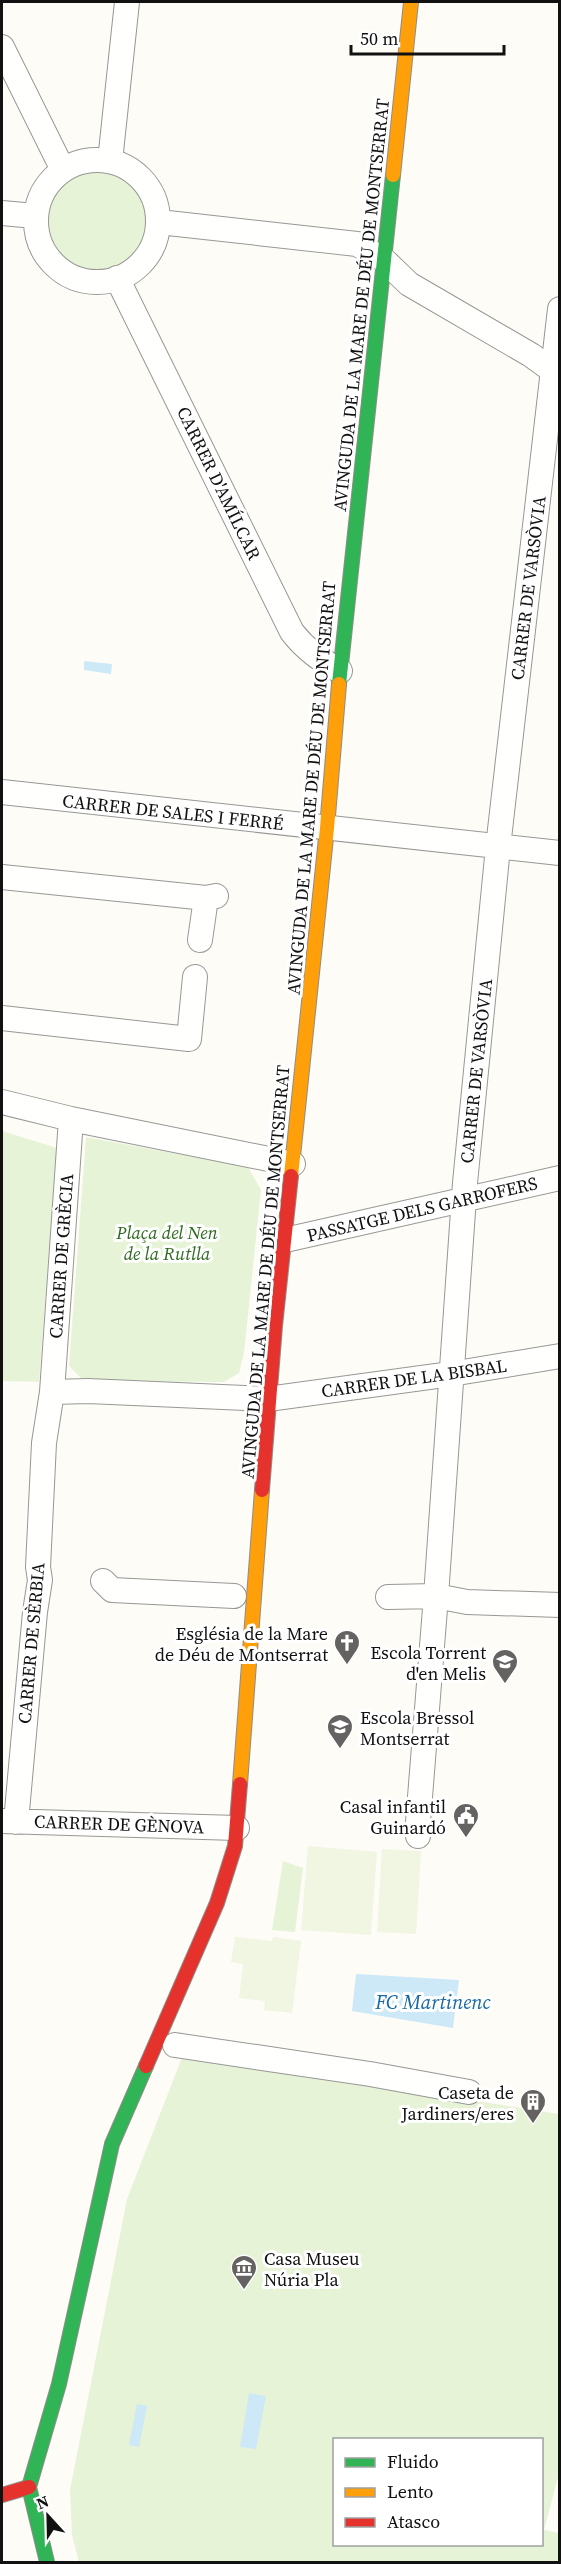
<svg xmlns="http://www.w3.org/2000/svg" width="561" height="2564" font-family="'Source Serif 4',serif">
	<rect width="100%" height="100%" fill="#fdfcf7"/>
	<path fill="#e7f3d7" fill-rule="evenodd" d="M46 221a50 50 0 1 1 100 0a50 50 0 1 1-100 0Z
		M2 1131 57 1148 39 1382 2 1381Z
		M86 1137 248 1167 261 1190 244 1353 239 1373 224 1382 84 1381 69 1366Z
		M283 1861 303 1868 295 1932 272 1930Z
		M183 2055 559 2114 560 2470 544 2530 559 2533V2562H79L72 2535 70 2490 127 2199ZM334 2440H542V2544H334Z"/>
	<path fill="#f0f6e1" d="M308 1846 377 1852 371 1935 301 1930Z
		M382 1849 421 1851 416 1934 377 1932Z
		M235 1937 272 1941 273 1937 301 1941 292 2013 264 2010 265 2001 239 1998 243 1964 231 1962Z"/>
	<path fill="#cde8f7" d="M84 661 112 664 111 674 84 670Z
		M356 1974 459 1980 453 2028 352 2011Z
		M249 2393 266 2396 256 2449 240 2447Z
		M137 2404 147 2406 139 2447 129 2445Z"/>
	<g fill="none" stroke-linecap="round" stroke-linejoin="round">
		<defs>
			<path id="street" d="M2 47 63 170
				M36 221a61 61 0 1 1 122 0a61 61 0 1 1-122 0Z
				M110 161 127 2
				M2 213 35 216
				M159 222 357 244 383 259 409 284 531 355 560 376
				M117 278 292 632C306 650 321 660 340 671
				M2 792 560 853
				M2 877 206 898
				M200 940 206 898 216 896
				M2 1018 189 1039 195 977
				M2 1102 71 1119 293 1164
				M285 1240 560 1178
				M52 1392 88 1391 268 1399 451 1374 560 1356
				M103 1581 112 1590 234 1596
				M388 1597 436 1596 467 1602 560 1605
				M2 1821 237 1828
				M16 1822 35 1612 40 1580 38 1567 44 1443 52 1392 71 1119
				M418 1836V1822L436 1596 465 1183 498 847 560 309
				M175 2045 370 2074 469 2092"/>
			<path id="fast" d="M339 684 393 175
				M47 2562 29 2487 59 2384 112 2144 146 2066"/>
			<path id="slow" d="M393 175 411 2
				M291 1176 327 828 339 684
				M240 1784 262 1490"/>
			<path id="jam" d="M262 1490 275 1326 291 1176
				M146 2066 217 1903 235 1846 240 1784
				M2 2495 29 2487"/>
		</defs>
		<use href="#street" stroke="#979795" stroke-width="26"/>
		<use href="#fast" stroke="#8e8d8b" stroke-width="16"/>
		<use href="#slow" stroke="#8e8d8b" stroke-width="16"/>
		<use href="#jam" stroke="#8e8d8b" stroke-width="16"/>
		<use href="#street" stroke="#fffffe" stroke-width="24"/>
		<use href="#fast" stroke="#30b455" stroke-width="14"/>
		<use href="#slow" stroke="#ff9f0a" stroke-width="14"/>
		<use href="#jam" stroke="#e5322d" stroke-width="14"/>
	</g>
	<defs>
		<symbol id="church-pin" viewBox="-11 -11 22 30"><path d="M0 17L-7.5 6A9.5 9.5 0 1 1 7.5 6Z" fill="#646362" stroke="#fff"/><path d="M-1.2-6h2.4v3.5h3.3v2.4h-3.3V6h-2.4V-.1h-3.3v-2.4h3.3Z" fill="#fff"/></symbol>
		<symbol id="school-pin" viewBox="-11 -11 22 30"><path d="M0 17L-7.5 6A9.5 9.5 0 1 1 7.5 6Z" fill="#646362" stroke="#fff"/><path d="M0-5L7-2L0 1L-7-2ZM-4 1L0 2.5L4 1V4Q0 6-4 4Z" fill="#fff"/></symbol>
		<symbol id="civic-pin" viewBox="-11 -11 22 30"><path d="M0 17L-7.5 6A9.5 9.5 0 1 1 7.5 6Z" fill="#646362" stroke="#fff"/><path d="M-.6-6.5H3V-4.5H.6V-3L4-1V1h2V6H-6V1h2V-1L-.6-3ZM-1.2 2.5V6h2.4V2.5Z" fill="#fff"/></symbol>
		<symbol id="building-pin" viewBox="-11 -11 22 30"><path d="M0 17L-7.5 6A9.5 9.5 0 1 1 7.5 6Z" fill="#646362" stroke="#fff"/><path d="M-4-6H4V6H1V3H-1V6H-4ZM-2.5-4.3h1.7v1.8h-1.7ZM.8-4.3h1.7v1.8H.8ZM-2.5-1h1.7V.8h-1.7ZM.8-1h1.7V.8H.8Z" fill="#fff"/></symbol>
		<symbol id="museum-pin" viewBox="-11 -11 22 30"><path d="M0 17L-7.5 6A9.5 9.5 0 1 1 7.5 6Z" fill="#646362" stroke="#fff"/><path d="M0-6L6-3V-2H-6V-3ZM-5-1h2V3h-2ZM-1-1h2V3h-2ZM3-1h2V3H3ZM-6 4H6V6H-6Z" fill="#fff"/></symbol>
	</defs>
	<g fill-rule="evenodd">
		<use href="#church-pin" x="332" y="1628" width="30" height="40"/>
		<use href="#school-pin" x="490" y="1647" width="30" height="40"/>
		<use href="#school-pin" x="325" y="1712" width="30" height="40"/>
		<use href="#civic-pin" x="451" y="1801" width="30" height="40"/>
		<use href="#building-pin" x="518" y="2087" width="30" height="40"/>
		<use href="#museum-pin" x="229" y="2253" width="30" height="40"/>
	</g>
	<g text-anchor="middle" dominant-baseline="central" stroke-width="6" stroke-linejoin="round" paint-order="stroke">
		<g font-size="18" fill="#111" stroke="#fff">
			<text transform="translate(361 305) rotate(-84)">AVINGUDA DE LA MARE DE DÉU DE MONTSERRAT</text>
			<text transform="translate(219 483) rotate(64)">CARRER D'AMÍLCAR</text>
			<text transform="translate(528 588) rotate(-83)">CARRER DE VARSÒVIA</text>
			<text transform="translate(311 788) rotate(-85)">AVINGUDA DE LA MARE DE DÉU DE MONTSERRAT</text>
			<text transform="translate(173 812) rotate(6)">CARRER DE SALES I FERRÉ</text>
			<text transform="translate(476 1071) rotate(-84)">CARRER DE VARSÒVIA</text>
			<text transform="translate(422 1209) rotate(-13)">PASSATGE DELS GARROFERS</text>
			<text transform="translate(61 1256) rotate(-86)">CARRER DE GRÈCIA</text>
			<text transform="translate(265 1272) rotate(-85)">AVINGUDA DE LA MARE DE DÉU DE MONTSERRAT</text>
			<text transform="translate(414 1378) rotate(-8)">CARRER DE LA BISBAL</text>
			<text transform="translate(31 1643) rotate(-85)">CARRER DE SÈRBIA</text>
			<text transform="translate(119 1824) rotate(2)">CARRER DE GÈNOVA</text>
		</g>
		<g font-size="18" font-style="italic" fill="#2f6b1f" stroke="#fff">
			<text x="167" y="1232">Plaça del Nen<tspan x="167" dy="21">de la Rutlla</tspan></text>
		</g>
		<g font-size="18" fill="#111" stroke="#fff" text-anchor="end">
			<text x="328" y="1633">Església de la Mare<tspan x="328" dy="21">de Déu de Montserrat</tspan></text>
			<text x="486" y="1652">Escola Torrent<tspan x="486" dy="21">d'en Melis</tspan></text>
			<text x="360" y="1717" text-anchor="start">Escola Bressol<tspan x="360" dy="21">Montserrat</tspan></text>
			<text x="446" y="1806">Casal infantil<tspan x="446" dy="21">Guinardó</tspan></text>
			<text x="514" y="2092">Caseta de<tspan x="514" dy="21">Jardiners/eres</tspan></text>
			<text x="264" y="2258" text-anchor="start">Casa Museu<tspan x="264" dy="21">Núria Pla</tspan></text>
		</g>
		<g font-size="20" font-style="italic" fill="#1768a6" stroke="#fff">
			<text x="433" y="2002">FC Martinenc</text>
		</g>
	</g>
	<rect width="561" height="2564" fill="none" stroke="#111111" stroke-width="6"/>
	<rect x="333" y="2438" width="210" height="108" fill="#ffffff" stroke="#a0a0a0" stroke-width="1.5"/>
	<rect x="345" y="2458" width="30" height="9" fill="#30b455" stroke="#a0a0a0" stroke-width="1.5"/>
	<text x="387" y="2468" font-size="18" fill="#111111">Fluido</text>
	<rect x="345" y="2488" width="30" height="9" fill="#ff9f0a" stroke="#a0a0a0" stroke-width="1.5"/>
	<text x="387" y="2498" font-size="18" fill="#111111">Lento</text>
	<rect x="345" y="2518" width="30" height="9" fill="#e5322d" stroke="#a0a0a0" stroke-width="1.5"/>
	<text x="387" y="2528" font-size="18" fill="#111111">Atasco</text>
	<g transform="translate(48 2516) rotate(338)" stroke="#ffffff" stroke-width="4.5" paint-order="stroke">
	<path d="M0-4.5L10 22L0 15L-10 22Z" fill="#111111"/>
	<text y="-9" font-size="16" font-weight="bold" text-anchor="middle" fill="#111111">N</text>
	</g>
	<path d="M351 45v9h153v-9" fill="none" stroke="#111111" stroke-width="3"/>
	<text x="360" y="45" font-size="18" fill="#111111" stroke="#ffffff" stroke-width="4.5" paint-order="stroke">50 m</text>
</svg>
